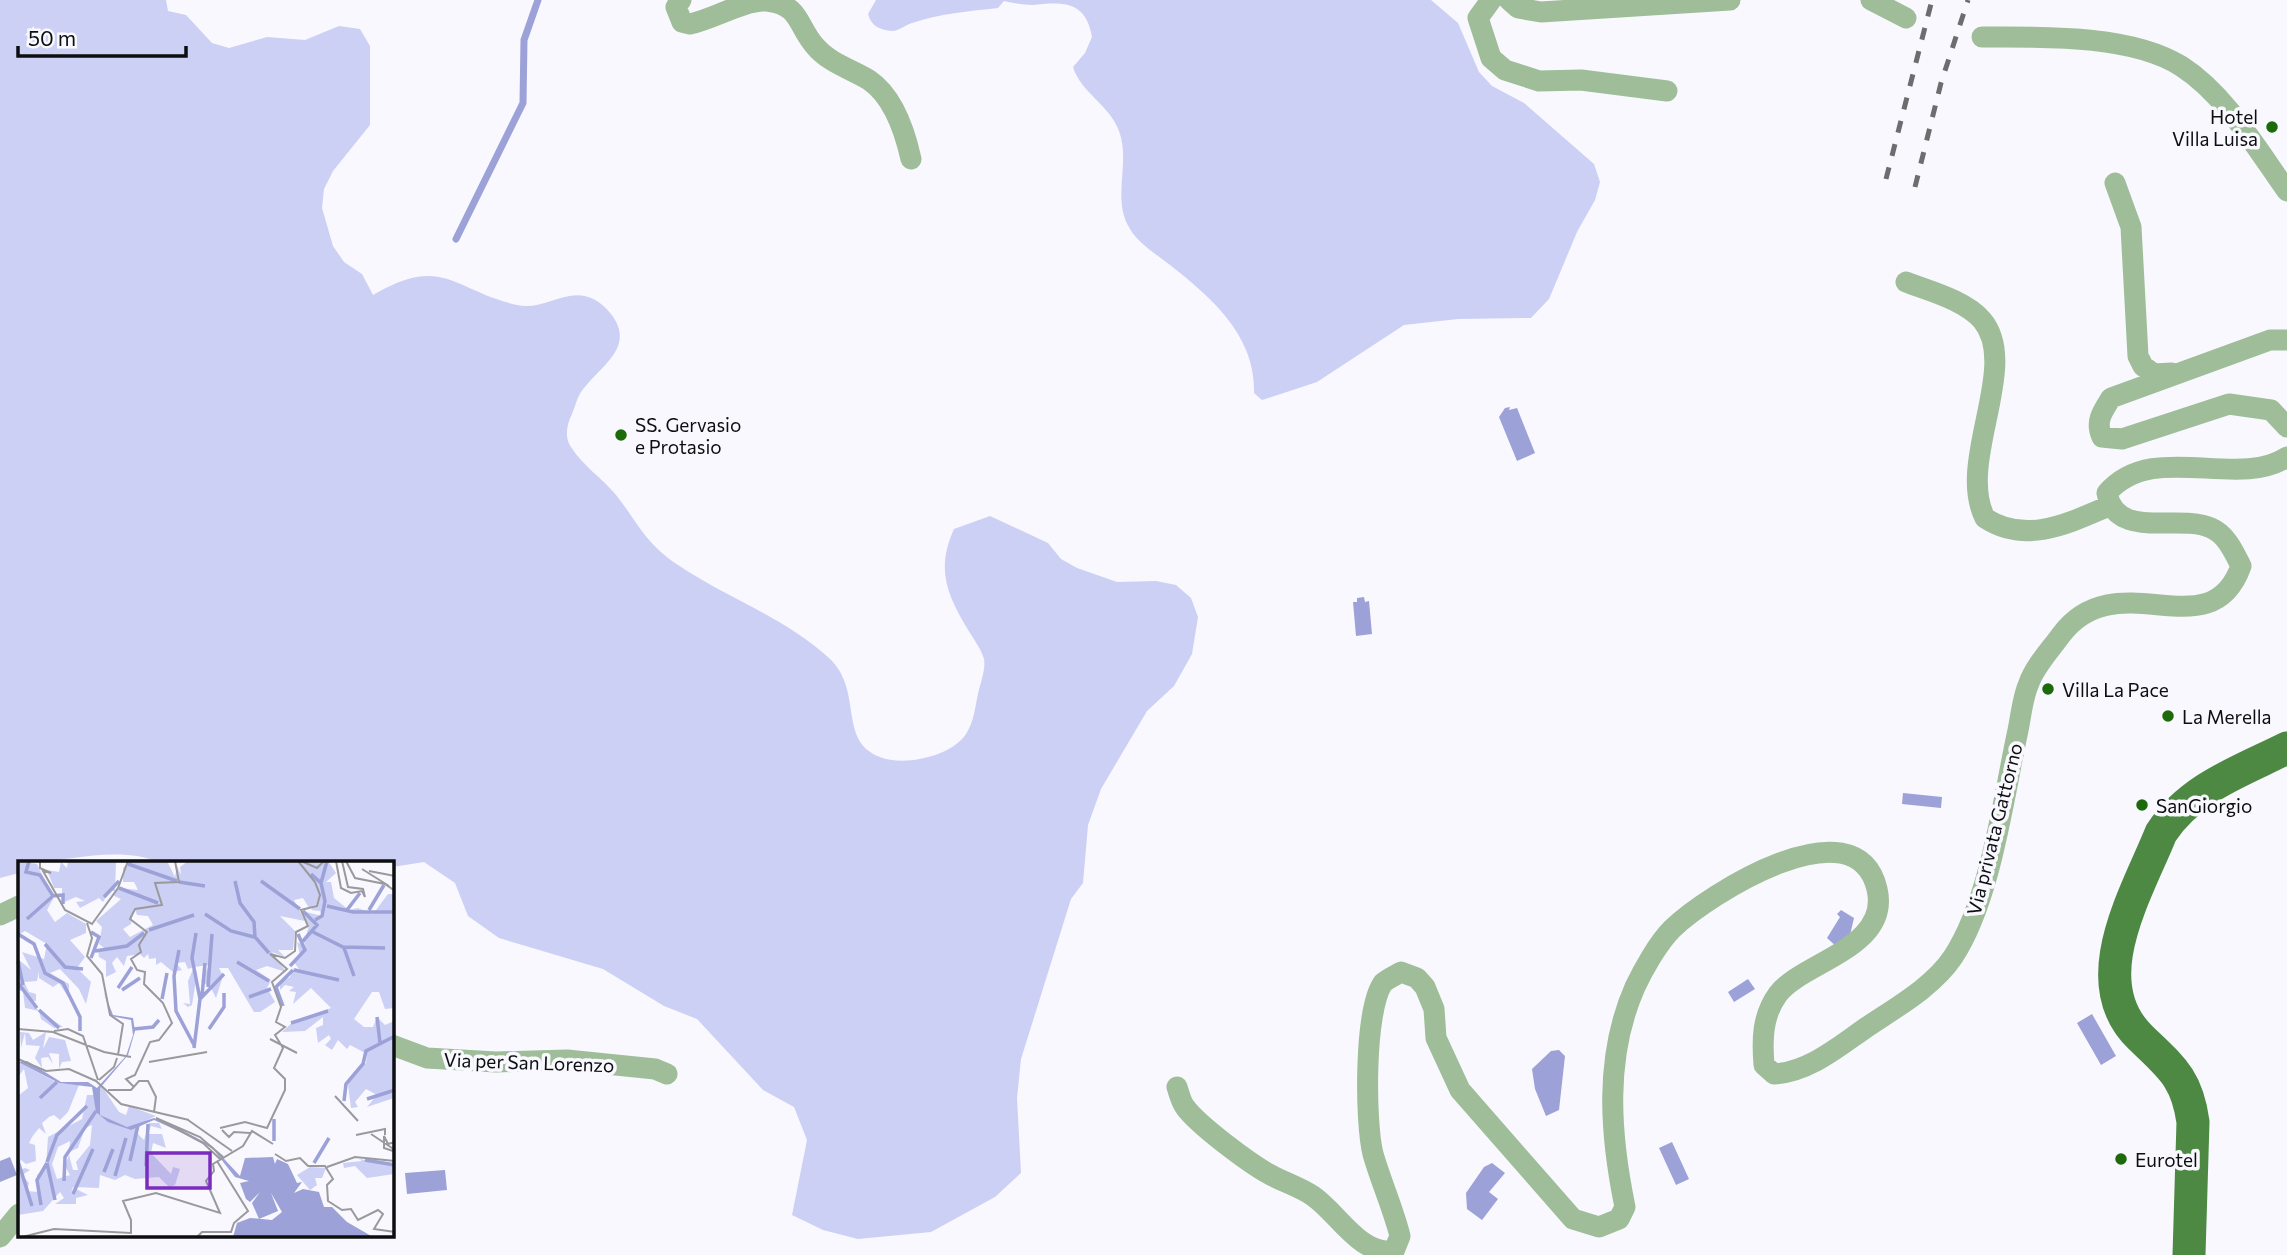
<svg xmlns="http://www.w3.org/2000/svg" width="2287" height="1255" font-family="Commissioner,sans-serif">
	<rect width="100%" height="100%" fill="#f8f8fe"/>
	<path fill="#ccd0f4" d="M0 0H166L168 11 186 15 212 43 229 48 267 37 305 40 339 26 360 29 370 46V125L333 171 324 189 322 208 333 246 344 262 362 274 373 295C444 254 452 290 517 305 549 313 578 273 611 314 637 348 599 366 581 392 577 398 575 407 572 414 567 424 564 437 571 447 582 465 602 478 616 495 639 524 644 542 678 565 727 598 784 617 829 658 864 690 837 741 880 757 904 767 952 756 966 734 974 722 975 707 978 694 980 684 986 669 984 659 982 651 975 641 970 633 948 597 935 571 954 529L990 516 1048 543 1061 559 1077 568 1117 582 1156 581 1176 585 1191 598 1198 617 1192 654 1174 686 1147 711 1101 789 1088 825 1083 883 1071 899 1021 1059 1017 1098 1021 1173 995 1197 931 1232 858 1239 823 1230 792 1215 807 1140 794 1107 763 1090 697 1019 664 1006 603 969 499 938 468 916 455 883 424 862 392 867V863H161C117 844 66 863 19 863V873L0 878Z
		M876 0H1431L1458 23 1479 72 1492 86 1524 103 1594 164 1600 182 1595 200 1577 232 1549 299 1531 318 1458 319 1404 325 1317 382 1262 400 1254 393C1256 336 1211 297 1170 265 1156 254 1139 244 1130 229 1111 199 1131 163 1119 131 1109 104 1081 93 1073 67L1085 53 1092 37C1086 0 1062 2 1032 5 1024 5 1013 3 1004 1L998 8C970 11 938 14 912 23 905 25 899 31 892 31 880 30 871 26 868 14Z"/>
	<path fill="#9ca1d7" d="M1510 407 1509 410 1517 408 1535 453 1517 461 1499 417 1505 408Z
		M1364 597 1365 602 1369 601 1372 634 1356 636 1353 602H1357V598Z
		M1903 793 1942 797 1941 808 1902 804Z
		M1841 910 1854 918 1850 935 1837 947 1827 938 1840 917 1837 914Z
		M1748 979 1755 989 1734 1002 1728 992Z
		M2092 1014 2116 1056 2101 1065 2077 1023Z
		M1559 1050 1565 1056 1559 1110 1546 1116 1535 1089 1532 1069 1551 1051Z
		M1672 1142 1689 1179 1676 1185 1659 1148Z
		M10 1157 17 1175 0 1182V1161Z
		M1492 1163 1505 1173 1489 1192 1498 1199 1482 1220 1467 1209 1466 1193 1484 1167Z
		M445 1170 447 1190 407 1194 405 1173Z"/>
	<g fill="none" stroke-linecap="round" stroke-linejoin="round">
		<path stroke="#9ca1d7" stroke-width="7" d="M456 239 523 103 524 40 538 0"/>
		<path stroke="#9ebd98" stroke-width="21" d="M681 0 676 7 682 22 690 24C714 19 743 0 767 1 801 5 797 26 815 46 829 63 851 69 869 80 894 97 905 132 911 159
			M1491 0 1478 18 1491 58 1505 70 1539 81 1581 80 1667 91
			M1509 0 1518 8 1541 12 1730 0
			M1871 0 1906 18
			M1982 37C2040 37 2130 34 2181 66 2225 94 2257 149 2287 191
			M2115 183 2131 227 2138 356 2143 366 2154 374 2172 373
			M1906 282C1929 291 1965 300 1982 320 2021 366 1956 461 1985 518 2026 545 2069 523 2109 506
			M2287 340H2270L2111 398C2102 412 2095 422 2102 437L2122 439 2229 404 2271 410 2287 427
			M0 915 19 906
			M392 1045 427 1058 496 1062 567 1060 655 1069 667 1074
			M1177 1087C1179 1093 1181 1102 1185 1107 1198 1125 1249 1163 1269 1174 1283 1182 1300 1187 1313 1196 1339 1214 1359 1255 1394 1251L1400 1236C1393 1208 1381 1182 1373 1154 1365 1122 1364 1010 1383 983 1387 979 1396 975 1401 972L1417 978 1425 987 1434 1009 1436 1038 1460 1090 1573 1219 1599 1227 1619 1219 1625 1207C1610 1134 1604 1057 1635 987 1643 970 1658 943 1672 929 1708 894 1856 801 1877 889 1891 948 1802 962 1778 994 1762 1016 1762 1040 1764 1065L1774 1074C1809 1072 1838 1047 1867 1027 1895 1008 1933 987 1953 957 1990 901 2003 801 2017 735 2021 718 2022 698 2029 683 2035 666 2051 649 2061 635 2117 560 2210 653 2241 566 2234 552 2226 534 2211 528 2178 513 2116 541 2107 493 2153 440 2236 490 2287 457
			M0 1237 19 1214"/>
		<path stroke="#4e8944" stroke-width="33" d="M2189 1255 2193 1122C2187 1078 2171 1067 2141 1038 2082 982 2137 893 2161 833 2190 788 2241 771 2287 748"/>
		<path stroke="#6d6d70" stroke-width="5" stroke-dasharray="12 12" stroke-linecap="butt" d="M1886 179 1932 0
			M1915 187 1941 83 1968 0"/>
	</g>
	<g fill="#1d6a0a" stroke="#f8f8fe" stroke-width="2.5">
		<circle cx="2272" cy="127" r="7"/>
		<circle cx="621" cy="435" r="7"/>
		<circle cx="2048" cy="689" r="7"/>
		<circle cx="2168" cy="716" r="7"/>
		<circle cx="2142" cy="805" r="7"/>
		<circle cx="2121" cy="1159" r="7"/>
	</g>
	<g text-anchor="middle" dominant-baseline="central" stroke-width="7" stroke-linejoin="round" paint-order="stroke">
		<g font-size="19" fill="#0d0e0f" stroke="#f8f8fe" text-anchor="start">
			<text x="2258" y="116" text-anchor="end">Hotel<tspan x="2258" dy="22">Villa Luisa</tspan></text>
			<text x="635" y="424">SS. Gervasio<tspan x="635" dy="22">e Protasio</tspan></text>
			<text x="2062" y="689">Villa La Pace</text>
			<text x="2182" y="716">La Merella</text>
			<text x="2156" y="805">SanGiorgio</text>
			<text x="2135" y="1159">Eurotel</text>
		</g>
		<g font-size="19" fill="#0d0e0f" stroke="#f8f8fe">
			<text transform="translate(1994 829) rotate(-76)">Via privata Gattorno</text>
			<text transform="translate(529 1062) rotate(2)">Via per San Lorenzo</text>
		</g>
	</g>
	<g transform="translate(18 861)">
		<rect width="376" height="376" fill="#f8f8fe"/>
		<path d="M0 0 19 3 35 38 29 49 37 61 49 52 68 63V72L52 79 67 96 59 107 73 121 68 143 61 128 42 108 32 112 51 123V137L41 122 35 126 21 117V110L19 120 6 121 11 131 18 133V140L13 139 19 148 45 166 36 167 23 158 21 150 7 147 5 130H0V98L13 109 4 91 26 98 29 83 7 70 0 74ZM50 0H98L97 30H91L85 41 81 37 62 47 58 41 67 40 58 36 44 42V27H36L29 9 41 11 43 1 49 7ZM111 0H149L157 16 159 5 163 14 162 6 170 0H310L318 12 308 21H313L316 37 331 49 340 47 355 53 370 33H376V147L367 148 361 131H354L336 158 346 166H355L359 156 367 164 376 160V237L349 246 359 234 348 228 337 241 340 246 333 247 330 224 340 206 348 202 349 193 332 184 329 188 320 179 314 189 307 184 313 178 311 174 300 182 298 167 305 164V156L287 170 264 171 276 160 313 147 293 127 275 143 278 131 271 130 276 126 267 124 262 129V121L272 116 276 107 281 108 276 101 282 94 279 81 288 86 286 81 291 65 284 50 304 55 302 50 293 49 298 43 291 47 285 37 276 39 287 60 262 55 277 70 275 89H260L267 96 254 91 268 111 249 105 238 109 253 119 249 127 257 141 242 151H236L210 107H201L205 115 198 137 192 125 183 121 191 104 176 106 179 112 174 144 170 146 165 142 172 143 170 120 176 106 170 108 167 101 158 102 164 109 155 111 143 101 138 104V97L131 98 130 93 126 97 122 93 109 95 106 105 99 96 94 102 98 111 88 116V100L81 96 80 89 86 87 81 83 84 66 78 60 103 38 94 34 101 27 120 29 116 21H105V7ZM116 46 119 54 130 55 135 64 112 76 105 68 113 63ZM2 171 11 172 15 179 28 171 25 188 31 176 47 179 53 200 44 201 41 208V193L31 192 35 203 30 196 23 197 24 207 17 197 22 185 8 184 7 172 3 187ZM0 201 40 222 61 224 50 251 42 259 36 254 31 256 24 262 28 273 21 267 14 276 11 282 17 284 18 300 8 303 3 299 1 303 2 309 7 307 12 309 4 314 11 322 9 330 20 331 19 314 28 305 30 276 64 258 69 234H79L83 224 101 251 108 254 111 245 138 255 123 262 119 272 126 279 131 262H141L144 268 133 265 130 273H144L148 287 135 282 133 292 153 313 155 306 162 308 157 324 151 326 141 316 117 318 107 314 97 319 82 314 81 327 55 326 53 333 58 328 70 334 58 337V343H37L46 337 42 331 25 350 0 354V235L10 227 6 208 0 216ZM74 264 72 284 58 301 60 309H55L51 294 47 305 52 314 39 318 34 303 40 286 52 280 51 291 60 287 67 267ZM341 298 376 304V313L349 317 337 305 326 307 325 302 344 300ZM292 306 308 307 304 317H297L299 324 292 329 279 314Z" fill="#ccd0f4" fill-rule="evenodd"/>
		<path d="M86 131 95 154 115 157 117 170 110 194 82 227V254L109 266 136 257 156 265 194 285 222 315 227 297 255 296 257 303 259 298 270 303 279 322 284 321 276 332 285 328 301 331 306 346H314L329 361 355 376H215L219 362 232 357 254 359 264 351 253 332 260 350 241 358 234 342 242 331 232 341 228 338 222 322 231 320 217 316 195 288 180 279 136 259 113 269 90 261 78 251 74 226 41 222 0 201 9 200 43 221H70L79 227 108 195 115 174 113 159 93 155Z" fill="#9ca1d7"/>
		<path fill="none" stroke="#9ca1d7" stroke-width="3.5" d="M11 0 8 11 22 14 35 35 45 34V43M110 3 159 20M293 13 303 22 307 40 304 55 297 59M217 20 222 42 236 61 237 76 251 92M243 20 282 48M161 21 187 25M303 22 309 0M101 27 140 42M86 36 101 20M309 45 335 51H377M329 49 342 32M351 49 366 24M187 53 213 70 236 76M9 58 35 35M131 69 176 54M295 71 325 86 367 87M178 72 174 97 182 138M0 73 16 83 27 112 45 122 62 156V170M285 80 299 64 285 50M27 83 47 106 65 108M326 87 336 115M161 89 156 115 158 150 176 184M77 90 109 85 126 72M73 97 81 76 73 71M0 100 5 124M219 101 251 120M272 105 287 89 280 73M276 109 321 119M0 122 19 147M190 126 194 73M100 127 114 106M104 129 122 117M184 135 187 102M231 136 253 128M144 138 149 112M265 145 258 126 275 109M21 149 41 167M359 156 362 182M273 162 310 150M116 168 135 166 141 159M191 168 206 146V132M176 187 182 138 206 113M22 237 39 221M349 238 377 229M326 240 328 223 345 203 348 190 377 175M256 280V258M239 298 271 343 272 363 267 376M347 299 377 304M0 300 14 345M112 300 120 264M29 301 39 274 69 245M29 302 37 339M296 302 311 277M128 305 130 263M86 311 95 288M97 315 108 277M46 320 47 296 78 250M55 333 75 288M23 344 19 319 29 302"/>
		<path fill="none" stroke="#9a9a9e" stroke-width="2" d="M22 0V7L33 12 25 10 47 49 74 63 100 27 110 0M283 0 299 7 306 0M318 0 323 27 333 32 344 30 347 36 345 28 330 26 324 0M328 0 337 17 367 23 377 30M344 8 371 25M351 10 377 15M69 62 74 77 69 95 84 113 92 154 105 163 100 194M0 168 35 171 86 191 113 196M36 170 50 168 65 175 80 219M252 178 279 192M0 198 28 210 51 208 78 220M131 201 189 191M77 219 103 243 171 259M81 219 96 206 99 197M116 226 108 218 117 214 132 181 141 179 154 162 145 142 126 123 127 111 119 109 113 98 123 91 121 84 129 71 112 58 117 48 144 44 137 22 161 21 157 0M90 229H113L121 220H130L138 236 136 251M317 235 340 260M138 257 185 282 202 298M138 257 182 276 205 296M170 259 214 290M202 267 227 261 249 267 267 229V218L256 207 265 187 257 174 267 166 258 161 263 146 254 121 269 108 252 93 267 97 277 90 278 71 290 65 283 49 299 45 302 34 297 21 280 0M204 269 211 276 216 271 232 272M353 273 377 289M338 274 367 268V274M375 290 366 287V275L370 283 377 281M257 293 268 300 282 297 290 305H307L315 318 309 324 310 340 324 349 333 348 340 359 360 349 365 353 356 368 377 371M309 306 337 296 377 300M4 376 36 368 113 372V359L105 340 138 332 202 352 188 320 196 310 195 303 225 285 234 270 255 283M179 376 184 371H213L216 362 230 350 199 300"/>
		<path fill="#7b2cbf" fill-opacity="0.15" stroke="#7b2cbf" stroke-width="3.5" d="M129 292H192V327H129Z"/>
		<rect width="376" height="376" fill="none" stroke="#0d0e0f" stroke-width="3.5"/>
	</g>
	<path d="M18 46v10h168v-10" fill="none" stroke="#0d0e0f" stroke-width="3.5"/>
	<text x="28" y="46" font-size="21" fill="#0d0e0f" stroke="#f8f8fe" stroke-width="5" paint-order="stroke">50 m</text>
</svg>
